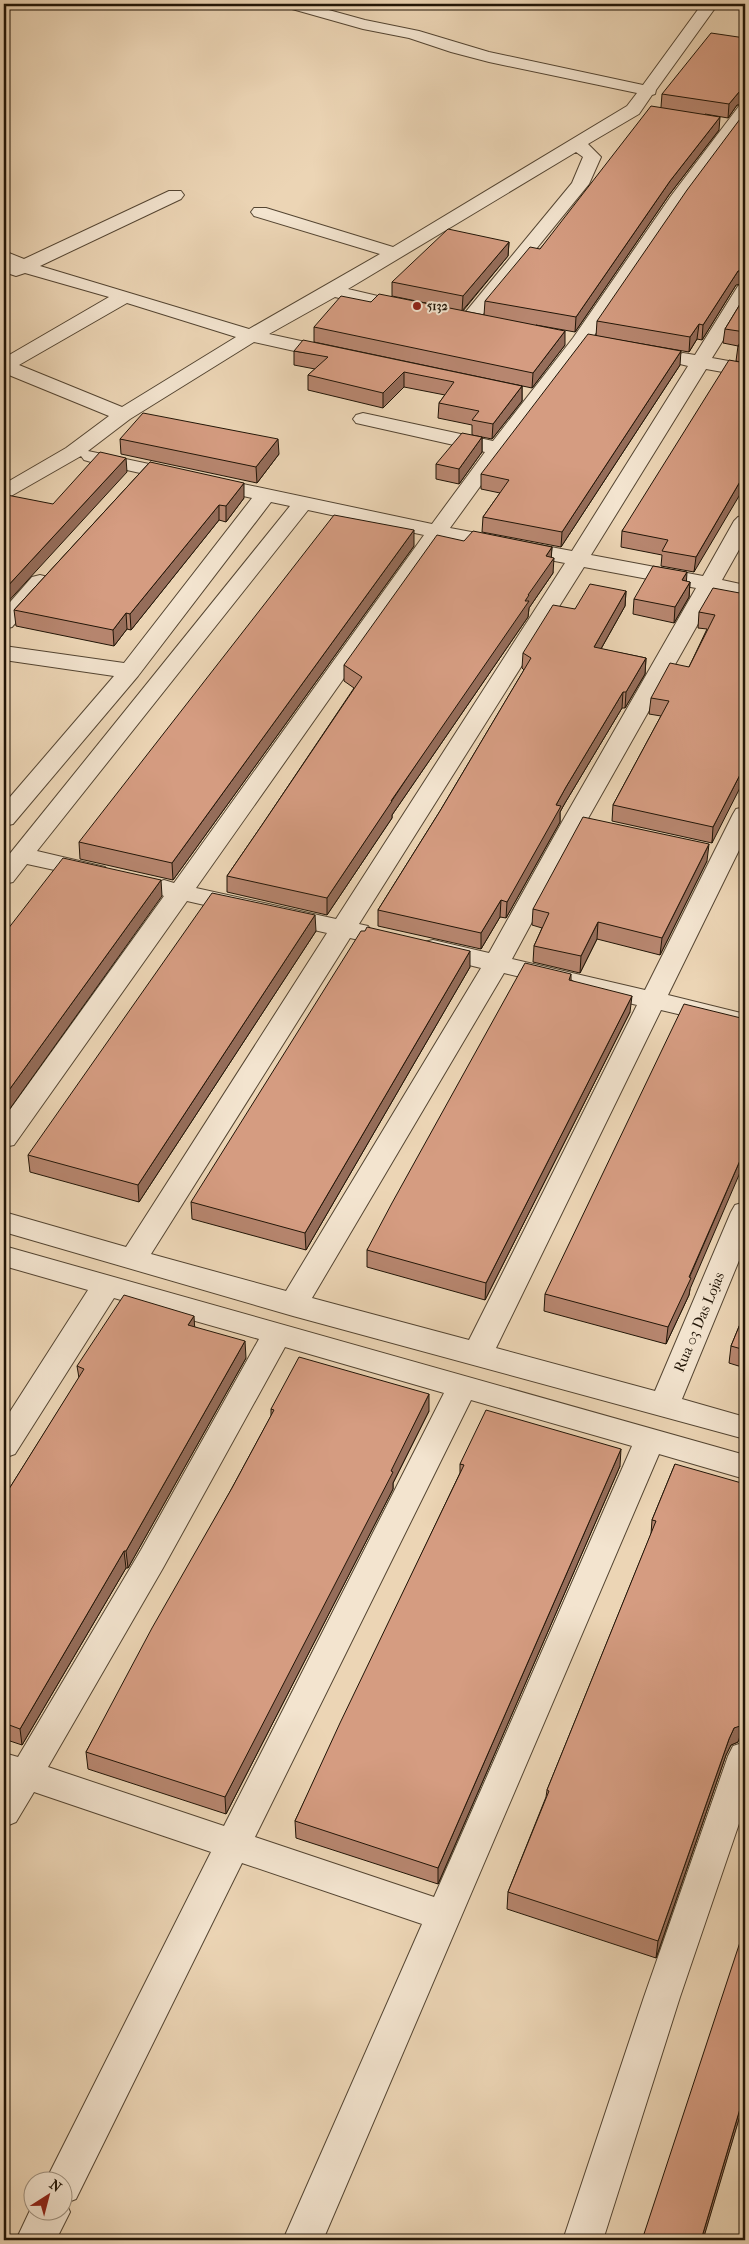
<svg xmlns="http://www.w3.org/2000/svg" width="749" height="2244" font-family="'IM FELL French Canon',serif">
	<rect width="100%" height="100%" fill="#ecd5b5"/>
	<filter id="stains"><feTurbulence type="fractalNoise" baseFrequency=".004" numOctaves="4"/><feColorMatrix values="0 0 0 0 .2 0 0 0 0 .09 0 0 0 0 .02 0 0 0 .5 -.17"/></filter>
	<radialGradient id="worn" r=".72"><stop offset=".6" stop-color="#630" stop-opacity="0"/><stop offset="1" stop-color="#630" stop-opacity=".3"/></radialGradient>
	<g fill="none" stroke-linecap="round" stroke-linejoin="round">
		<defs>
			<path id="minor" d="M282 4H307L365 20 419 31 489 52 643 85 702 4H718L656 90 655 94 652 95 639 114 588 144 601 157 589 184 475 324 468 326 461 324 459 320 572 183 583 157 576 152 348 289 416 305 418 309 416 313 409 315 335 297 269 334 342 350 345 354 342 358 335 360 254 342 130 419 88 451 432 524 485 452 356 423 353 419 356 415 363 413 493 441 573 338 671 196 739 106 745 105V121L684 203 587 346 505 452 450 528 572 551 688 366 676 363 673 359 676 355 683 353 695 355 738 286 745 284V305L712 358 745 364V376L706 369 591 555 703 576 734 521 738 517 745 515V539L722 580 745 585V597L716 592 586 822 512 959 645 990 733 814 736 809 745 807V838L668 995 745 1014V1030L661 1010 496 1348 655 1391 731 1212 735 1205 745 1202V1246L682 1399 745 1417V1439L293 1316 4 1232V1212L126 1247 327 933 187 901 14 1145 4 1147V1118L164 896 155 893 152 888 155 883 164 880 174 883 424 535 308 510 37 851 105 867 108 872 105 877 96 879 27 864 13 882 4 884V861L290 506 271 502 138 676 13 824 4 826V804L114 676 4 660V646L124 663 252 498 91 462 84 460 81 456 11 496 4 498V484L66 448 109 416 4 373V358L109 297 25 273 16 276 10 274 7 270 9 266 4 263V251L24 259 169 191H181L184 195 181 199 40 266 249 329 380 254 254 216 251 212 254 208H266L393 247 627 106 637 93 489 62 451 52 409 38 363 29 285 7ZM127 303 236 337 122 407 19 365ZM442 539 565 563 336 919 196 888ZM584 567 696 588 562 822 489 953 433 940 424 942 420 948 424 954 481 968 286 1291 151 1254 350 938 359 940 368 938 372 932 368 926 359 924ZM504 973 637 1005 469 1340 312 1298Z
				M40 575 48 577 51 582 12 627 4 629V609L32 577Z
				M4 1246 745 1455V1479L659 1454 323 2240H283L422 1924 242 1863 76 2199 66 2203 70 2212 56 2240H16L32 2206V2212H62V2182H45L211 1852 34 1792 16 1822 4 1827V1753L18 1757 141 1550 259 1339 114 1298 15 1454 4 1458V1421L88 1290 4 1266ZM285 1347 444 1393 224 1826 48 1767 163 1568ZM471 1400 632 1446 434 1897 255 1837Z
				M745 1742V1806L680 1997 603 2240H563L644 1997 728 1756 733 1746Z"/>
		</defs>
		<use href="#minor" stroke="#544532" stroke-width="2"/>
		<use href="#minor" fill="#f3e4cf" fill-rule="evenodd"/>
	</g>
	<path fill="#b7866f" stroke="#211507" d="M745 38V104L737 105 728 118 705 114 719 130 669 195 575 332 536 325 565 345 532 388 314 342V327L371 302 426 303 392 296V282L509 242 508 256 463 311 484 315 485 301 540 249 661 107 662 94Z
		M736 285 702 340 697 339 689 352 596 336 597 321Z
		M745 296V363L736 361 738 346 723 343 725 329Z
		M294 351 522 386V401L492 439 472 435V425L438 418 439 403 445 395 404 387 383 408 308 390V375L315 369 294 365Z
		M745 363 694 572 661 566 662 555 621 547 622 531Z
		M680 365 561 547 482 532 483 517 500 493 481 489V474Z
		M482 437V452L459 484 436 479V464Z
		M120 439 279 454 257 483 121 454Z
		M150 462 244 498 226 522 219 520 131 630 127 629 114 646 16 626 14 610Z
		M464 541 552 547 551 557 553 573 529 608 528 617 392 815V818L327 915 227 892V876L262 825 354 688 344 681V665Z
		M414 546 173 880 80 859 79 842Z
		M690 582 689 597 674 623 633 614 634 599Z
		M626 591 625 606 601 649 646 658 645 674 625 708H622L565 803 560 812V822L506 918 500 917 481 949 378 926V910L440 811 524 670 522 668 523 653 575 609Z
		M745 594 712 843 612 821 613 805 661 716 649 714 651 698 689 667 707 629 698 628 699 612Z
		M707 861 660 955 597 939 580 973 533 962 534 946 542 928 532 925 533 909Z
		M316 931 139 1202 30 1172 28 1155Z
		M470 967 306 1250 192 1219 191 1202Z
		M571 974V980L630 1012 485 1300 367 1267V1250Z
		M690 1289 689 1295 666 1344 544 1311 545 1294Z
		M745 1312V1368L729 1363 731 1346Z
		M195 1327 246 1358 128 1568H126L22 1745 4 1739V1497L79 1378 77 1366Z
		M271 1409 429 1411 393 1483V1489L226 1814 88 1769 86 1752 232 1488 271 1416Z
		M460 1464 620 1466 438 1884 296 1838 295 1821 460 1473Z
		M675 1464 738 1742 731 1745 726 1755 656 1958 507 1909 508 1892 546 1797 547 1790 651 1534 652 1520Z"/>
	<path fill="#956d5a" stroke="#211507" d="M745 91V104L737 105 728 118 729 104 739 92Z
		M720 117 719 130 669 195 575 332 576 317 670 181Z
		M509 242 508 256 462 311 463 296Z
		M745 269V283L736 285 702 340 703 325 738 271Z
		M699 324 697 339 689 352 690 337Z
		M565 331V345L532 388 533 373Z
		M681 351 680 365 561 547 562 532Z
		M404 372V387L383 408V393Z
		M522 386V401L492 439 493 424Z
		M482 437V452L459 484V469Z
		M278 439 279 454 257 483 256 467Z
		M126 458 127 472 4 606V590Z
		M745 473V486L694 572 696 557Z
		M244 483V498L226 522V506Z
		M219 505V520L131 630 130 614Z
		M414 530V546L173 880 172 863Z
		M552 547 551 562 554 558 553 573 529 608 528 617 392 815V818L327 915V898L525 601 546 556Z
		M687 572 686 588 682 580Z
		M690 582 689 597 674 623 675 607Z
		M626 591 625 606 593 663 594 647Z
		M126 613 127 629 114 646 113 630Z
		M646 658 645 674 625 708 626 692Z
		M623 692 622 708 565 803 560 812V822L506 918 507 902 556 805 566 787Z
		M745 765V778L712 843 713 827Z
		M709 844 707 861 660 955 662 938Z
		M161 880 162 896 4 1117V1097Z
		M501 900 500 917 481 949V933Z
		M315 915 316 931 139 1202 138 1185Z
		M598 922 597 939 580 973 581 956Z
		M470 951V967L306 1250 305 1233Z
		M632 996 630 1012 485 1300 486 1283Z
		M745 1149V1161L690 1289 689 1295 666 1344 668 1327Z
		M194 1316 195 1333 188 1325Z
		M245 1341 246 1358 128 1568 126 1551Z
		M429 1394V1411L393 1483V1489L226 1814 225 1797Z
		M621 1449 620 1466 438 1884V1868Z
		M124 1551 126 1568 22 1745 20 1729Z
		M745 1712V1722L738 1742 731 1745 726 1755 656 1958 658 1941 729 1739 734 1728Z
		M745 2092V2099L703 2240H701Z"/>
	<path fill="#d59c81" stroke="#211507" d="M711 33 745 38V91L739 92 729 104 662 94Z
		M651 106 720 117 670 181 576 317 485 301 530 247 540 249Z
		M740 119H745V269L738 271 703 325 699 324 690 337 597 321 687 190Z
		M448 229 509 242 463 296 392 282Z
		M379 294 565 331 533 373 314 327 341 296 371 302Z
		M745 296V332L725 329Z
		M588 334 681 351 562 532 483 517 509 480 481 474Z
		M745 334V348L738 346Z
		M303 340 522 386 493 424 472 420 479 411 439 403 454 382 404 372 383 393 308 375 328 357 294 351Z
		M729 360 745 363V473L696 557 662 551 668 540 622 531Z
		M143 413 278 439 256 467 120 439Z
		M462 433 482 437 459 469 436 464Z
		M100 452 126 458 4 590V498L7 495 53 504Z
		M150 462 244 483 226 506 219 505 130 614 126 613 113 630 14 610Z
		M334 515 414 530 172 863 79 842Z
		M473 531 552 547 546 556 554 558 528 595H529L525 601H529L391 801H392L327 898 227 876 262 825 362 677 344 665 437 535 464 541Z
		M653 566 687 572 682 580 690 582 675 607 634 599Z
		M590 584 626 591 594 647 646 658 626 692H623L566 787 556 805 561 806 507 902 501 900 481 933 378 910 440 811 531 658 523 653 553 605 575 609Z
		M713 588 745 594V765L713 827 613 805 669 701 651 698 670 663 689 667 715 615 699 612Z
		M583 817 709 844 662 938 598 922 581 956 534 946 549 913 533 909Z
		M63 858 161 880 4 1097V934Z
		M212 893 315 915 138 1185 28 1155Z
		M367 927 470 951 305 1233 191 1202 361 931H365Z
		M525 963 571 974 569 980 632 996 486 1283 367 1250 392 1203Z
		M684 1004 745 1019V1149L689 1277 691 1278 668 1327 545 1294Z
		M124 1295 194 1316 188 1325 245 1341 126 1551H124L20 1729 4 1723V1497L84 1369 77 1366Z
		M745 1312V1350L731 1346Z
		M299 1357 429 1394 391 1471 393 1472 225 1797 86 1752 152 1628 232 1488 274 1410 271 1409Z
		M486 1410 621 1449 438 1868 295 1821 340 1723 464 1465 460 1464Z
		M675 1464 745 1484V1712L740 1726 734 1728 729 1739 658 1941 508 1892 549 1791 547 1790 656 1521 652 1520Z
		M745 1927V2092L701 2240H642Z"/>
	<circle fill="#8f2418" stroke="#f3e4cf" stroke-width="2" cx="417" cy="306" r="5"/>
	<g text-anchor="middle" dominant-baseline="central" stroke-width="4" stroke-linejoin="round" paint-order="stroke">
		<g font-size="12" font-weight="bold" fill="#211507" stroke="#f3e4cf" text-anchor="start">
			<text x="427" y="306">5132</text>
		</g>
		<g font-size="15" fill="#211507" stroke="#f3e4cf">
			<text transform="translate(699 1322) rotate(-67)">Rua 03 Das Lojas</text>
		</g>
	</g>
	<rect width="749" height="2244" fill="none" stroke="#ecd5b5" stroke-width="20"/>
	<rect x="5" y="5" width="739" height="2234" fill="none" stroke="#211507" stroke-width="2.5"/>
	<rect x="10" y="10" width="729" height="2224" fill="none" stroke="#211507"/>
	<g transform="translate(48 2196) rotate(36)"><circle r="24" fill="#f3e4cf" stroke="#9f917f"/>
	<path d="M0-4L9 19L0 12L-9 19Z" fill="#8f2418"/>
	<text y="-8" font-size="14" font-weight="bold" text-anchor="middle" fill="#211507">N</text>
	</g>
	<rect width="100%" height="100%" filter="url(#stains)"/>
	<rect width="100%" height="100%" fill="url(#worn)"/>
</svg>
